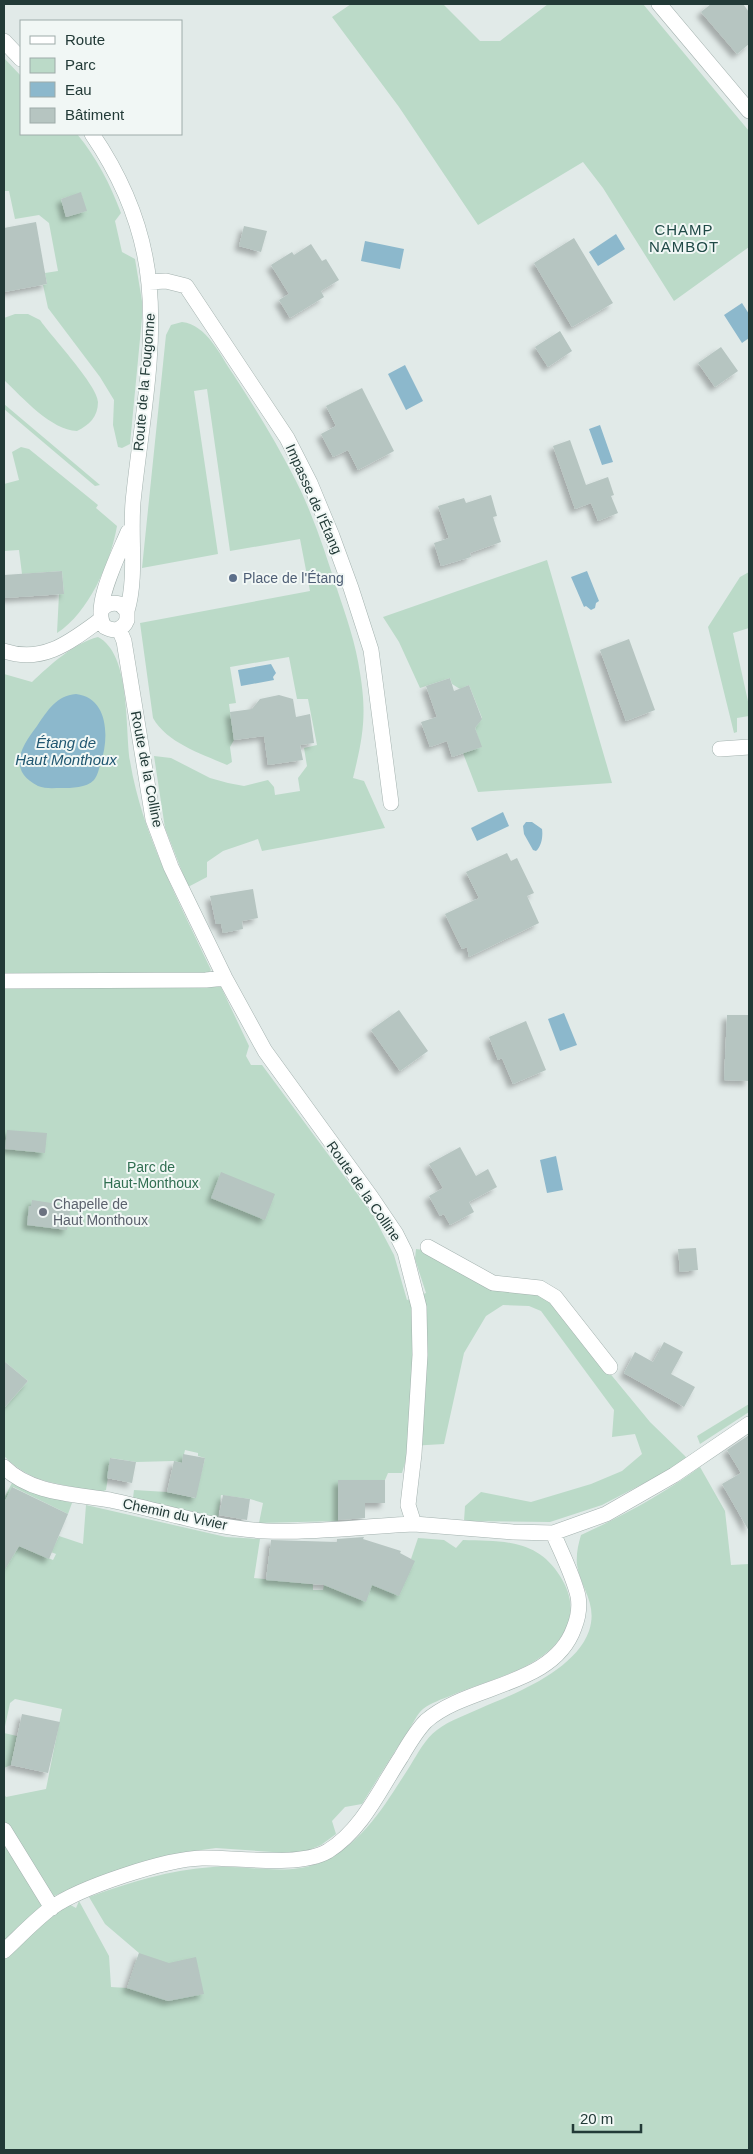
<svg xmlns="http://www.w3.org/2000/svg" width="753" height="2154" font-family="Helvetica,sans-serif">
	<defs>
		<filter id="shadow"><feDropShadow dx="-4.5" dy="4.5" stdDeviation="2.5" flood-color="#0004"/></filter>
	</defs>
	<rect width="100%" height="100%" fill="#e1eae8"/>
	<path fill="#bbdac8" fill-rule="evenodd" d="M351 4H443L480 41H500L548 4H643L749 131V247L674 301 603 188 583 162 478 225 399 107 332 17Z
		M4 58 21 76V134H77C97 158 110 184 121 213L115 221 122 252 135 259 142 301V318L130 444 122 448 118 447 113 425 114 400 100 377 48 308 43 285 47 284 45 273 58 271 49 223 39 215 15 219 9 191H4ZM81 193 86 211 66 217 61 199Z
		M15 314H28L40 320C51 336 98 386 98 402 98 417 89 425 77 431 51 430 23 398 4 380V318Z
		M182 322C207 325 220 355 233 374 255 408 276 442 295 479 313 514 325 552 337 589 346 616 356 644 360 673 367 715 363 737 353 778L364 781 385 828 262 851 258 839 223 851 207 862V877L188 887 165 828 154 756 171 758 210 778 228 783 244 786 268 780 274 787 275 795 300 791 298 778 307 766 304 748 317 745 308 699H297L289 657 230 667 236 703 229 704 234 740 230 747 232 762 227 765C202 754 167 743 153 718L140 623 310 591 300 539 230 551 207 389 194 391 218 554 142 568 166 335 171 325Z
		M4 404 100 485 95 486 4 409Z
		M21 447 29 449 98 505 96 508 117 526C111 561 89 613 57 633L59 594H64L62 571 22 574 19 550 4 551V484L19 480 12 452Z
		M547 560 612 783 478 792 463 753 481 747 475 728 482 718 469 685 460 689 452 684 450 678 420 688 399 642 383 617Z
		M749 572V628L733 633 749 706V716L737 718V732L734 733 708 627 740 577Z
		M98 637C131 654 125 729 130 761 142 835 180 903 211 970L207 975 213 987H221L249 1046 246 1056 251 1065H262L373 1215 394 1255 407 1300 426 1293 415 1259 416 1249 423 1250 532 1292 552 1303 650 1422 685 1456 687 1459 685 1462 602 1505 550 1522 464 1521 465 1506 481 1492 531 1502 591 1484 622 1471 642 1454 635 1434 612 1437 614 1410 541 1311 529 1306 503 1305 486 1316 464 1353 444 1444 410 1446 402 1473H388L385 1480H338V1521L259 1523 263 1503 250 1499 221 1495 218 1519 133 1498 134 1490 167 1492 195 1498 205 1458 198 1456V1453L185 1450 182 1463 173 1461 136 1462 111 1458 106 1490 99 1493C60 1482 34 1486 4 1456V1408L28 1381 4 1361V674L32 682C50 665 74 643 98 637Z
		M749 1404V1412L700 1444 697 1436Z
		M700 1467 725 1511 731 1565 749 1564V2150H4V1794L6 1797 46 1789 62 1709 15 1699 10 1703 4 1731V1554L12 1557 19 1546 53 1560 56 1554 51 1552 59 1536 83 1544 86 1505 226 1537 260 1539 254 1578 313 1584V1590H323L327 1568 372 1585 414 1561 411 1559 418 1538 444 1540 456 1548 463 1540C502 1541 537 1539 560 1576 570 1592 574 1608 567 1626 549 1669 490 1678 450 1696 442 1699 431 1703 423 1709 417 1714 413 1724 408 1731 392 1755 377 1780 362 1804L345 1807 332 1821 336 1834 321 1845 304 1852 287 1853 216 1848 187 1852 102 1876 54 1896 76 1908 79 1901 109 1956 111 1987 127 1988 139 1953 105 1924 89 1897C130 1882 170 1870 213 1867 246 1865 288 1876 319 1863 362 1846 386 1803 410 1766 418 1753 425 1739 437 1730 450 1720 466 1715 481 1708 517 1693 575 1670 589 1631 598 1604 581 1589 577 1565 576 1555 578 1545 581 1535 623 1516 663 1494 700 1467Z
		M12 1483 38 1494 72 1503 68 1514 13 1487 4 1503V1498Z
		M4 1733 17 1736 11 1765 4 1768Z"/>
	<path fill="#8cb8cc" d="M616 234 625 249 598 266 589 252Z
		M365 241 404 249 400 269 361 261Z
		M742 303 749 314V338L742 343 724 315Z
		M405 365 423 401 406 410 388 374Z
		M600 425 613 462 602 465 589 429Z
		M587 571 599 601 596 603 595 608 591 610 586 606 584 607 571 577Z
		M271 664 276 673 273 677 274 680 241 686 238 670Z
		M76 694C109 698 109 738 101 762 99 768 98 775 94 780 86 788 72 788 61 788 54 788 45 789 38 786 7 770 21 747 37 726 48 710 56 696 76 694Z
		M503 812 509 826 477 841 471 828Z
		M526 822H532L542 829C543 835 542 846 536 851L533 850 524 834 523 826Z
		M564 1013 577 1045 560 1051 548 1019Z
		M556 1156 563 1190 547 1193 540 1160Z"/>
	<path fill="#b6c5c1" filter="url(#shadow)" d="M711 4H743L749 12V44L737 54 701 12Z
		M81 192 87 211 66 217 61 199Z
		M36 222 47 284 4 292V228Z
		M244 226 267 231 261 252 239 246Z
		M574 238 613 303 572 327 534 263Z
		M311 244 322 261 326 259 339 280 321 291 324 297 290 318 279 300 289 294 271 265 292 252 294 255Z
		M560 331 572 351 548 367 535 347Z
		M721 347 738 371 715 387 698 363Z
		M362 388 394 451 358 470 348 450 333 457 321 434 336 426 326 406Z
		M570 440 586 485 608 477 614 495 611 496 618 513 598 521 591 503 575 509 553 446Z
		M491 495 497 516 493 517 501 542 470 553 471 557 441 566 434 543 449 538 438 506 464 498 466 503Z
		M62 571 64 594 4 598V575Z
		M629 639 655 710 626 721 600 650Z
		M450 678 454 691 469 685 482 719 475 728 482 747 452 757 447 741 430 747 421 722 437 717 426 686Z
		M279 695 293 699 296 717 310 714 314 743 300 745 303 760 268 765 264 736 234 740 230 712 252 709 260 699Z
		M507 853 511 861 517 858 534 893 527 896 539 923 469 957 467 947 462 949 445 914 479 898 466 872Z
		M253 889 258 918 242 921 243 929 223 933 221 924H216L210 896Z
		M399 1010 428 1051 400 1071 371 1030Z
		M727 1015H749V1081L724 1080Z
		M526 1021 546 1070 513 1084 502 1058 498 1060 489 1037Z
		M7 1130 47 1133 45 1153 5 1149Z
		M460 1147 476 1176 488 1169 497 1187 469 1202 474 1212 450 1225 444 1214 440 1216 429 1196 443 1188 429 1164Z
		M221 1172 275 1194 265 1220 211 1198Z
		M32 1200 71 1206 67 1230 27 1225 29 1206H31Z
		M696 1248 698 1270 680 1272 678 1249Z
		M664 1342 683 1352 671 1374 695 1387 684 1407 624 1373 635 1352 653 1362Z
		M4 1361 28 1381 4 1408Z
		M749 1435V1531L722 1484 741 1473 727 1450Z
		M183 1454 205 1458 196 1498 167 1492 174 1461 182 1463Z
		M110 1458 136 1462 132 1483 107 1478Z
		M338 1480H385V1503H365V1518L338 1520Z
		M12 1487 68 1514 49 1559 19 1546 4 1571V1503Z
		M223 1495 250 1499 247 1520 219 1515Z
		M364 1537 363 1539 401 1551 400 1553 415 1561 399 1596 372 1585 366 1602 324 1585 266 1580 271 1540 337 1542V1539Z
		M22 1714 60 1722 48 1773 11 1765Z
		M139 1953 169 1963 196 1957 204 1994 168 2001 127 1988Z"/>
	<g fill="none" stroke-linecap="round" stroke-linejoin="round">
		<defs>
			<path id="street" d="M659 4 749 111
				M4 41 21 59
				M92 134C122 178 144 230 149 284 156 355 140 431 133 502 130 538 137 577 127 611
				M149 282 166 281 186 286 287 438 310 483 332 536 351 588 371 650 391 803
				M101 611C105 604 112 602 120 604L127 611V620C123 630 114 632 105 627 90 610 120 552 128 532
				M119 629 124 641 153 819 171 867 225 978 265 1051 371 1197 396 1234 405 1252 419 1307 420 1355 414 1454 408 1505 414 1524 513 1532 553 1533 606 1514 674 1475 749 1424
				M4 651C43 664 70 642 100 620
				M720 749 749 747
				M4 981 206 980 225 978
				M428 1247 493 1283 540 1288 555 1297 610 1367
				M4 1467C31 1494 75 1494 110 1500 163 1511 212 1528 266 1531 315 1533 365 1526 414 1524
				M4 1830 52 1908
				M4 1951C19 1937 34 1921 51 1908 81 1887 165 1859 202 1858 235 1857 299 1868 328 1851 362 1830 380 1789 401 1757 408 1745 416 1731 426 1721 468 1684 553 1687 574 1628 578 1618 580 1607 578 1596 573 1575 562 1554 553 1533"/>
		</defs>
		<use href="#street" stroke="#a4b2af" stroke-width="16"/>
		<use href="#street" stroke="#fff" stroke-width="15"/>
	</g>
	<circle fill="#5c6f8a" stroke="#f1f7f5" stroke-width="2" cx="233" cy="578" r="5"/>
	<circle fill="#6b7280" stroke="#f1f7f5" stroke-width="2" cx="43" cy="1212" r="5"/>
	<g text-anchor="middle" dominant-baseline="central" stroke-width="4" stroke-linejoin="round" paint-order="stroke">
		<g font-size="14" fill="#223a37" stroke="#f1f7f5">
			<text transform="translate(144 382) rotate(-85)">Route de la Fougonne</text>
			<text transform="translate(314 499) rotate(66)">Impasse de l'Étang</text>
			<text transform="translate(147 769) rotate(79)">Route de la Colline</text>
			<text transform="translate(364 1191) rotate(55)">Route de la Colline</text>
			<text transform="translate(175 1514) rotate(12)">Chemin du Vivier</text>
		</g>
		<g font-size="14" fill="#4e5e75" stroke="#f1f7f5" text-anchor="start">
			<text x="243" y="578">Place de l'Étang</text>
		</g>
		<g font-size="14" fill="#306e51" stroke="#f1f7f5">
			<text x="151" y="1167">Parc de<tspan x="151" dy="16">Haut-Monthoux</tspan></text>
		</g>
		<g font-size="14" fill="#5b616d" stroke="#f1f7f5" text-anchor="start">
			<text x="53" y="1204">Chapelle de<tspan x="53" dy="16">Haut Monthoux</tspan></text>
		</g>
		<g font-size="15" letter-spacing="1" fill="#204a47" stroke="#f1f7f5">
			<text x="684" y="229">CHAMP<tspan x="684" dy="17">NAMBOT</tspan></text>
		</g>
		<g font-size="15" font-style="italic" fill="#215771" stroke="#f1f7f5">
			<text x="66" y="742">Étang de<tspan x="66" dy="17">Haut Monthoux</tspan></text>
		</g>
	</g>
	<rect width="753" height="2154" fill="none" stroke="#223a37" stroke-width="10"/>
	<rect x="20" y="20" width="162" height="115" fill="#f1f7f5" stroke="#9eaba9"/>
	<rect x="30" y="36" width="25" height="8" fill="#ffffff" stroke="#9eaba9"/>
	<text x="65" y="45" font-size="15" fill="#223a37">Route</text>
	<rect x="30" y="58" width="25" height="15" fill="#bbdac8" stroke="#9eaba9"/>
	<text x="65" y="70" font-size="15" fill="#223a37">Parc</text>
	<rect x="30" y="82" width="25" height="15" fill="#8cb8cc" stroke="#9eaba9"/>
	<text x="65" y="95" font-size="15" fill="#223a37">Eau</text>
	<rect x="30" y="108" width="25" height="15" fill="#b6c5c1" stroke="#9eaba9"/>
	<text x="65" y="120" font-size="15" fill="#223a37">Bâtiment</text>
	<path d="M573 2124v8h68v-8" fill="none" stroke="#223a37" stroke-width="2.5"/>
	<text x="580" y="2124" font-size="15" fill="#223a37" stroke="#f1f7f5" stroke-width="4" paint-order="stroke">20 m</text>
</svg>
